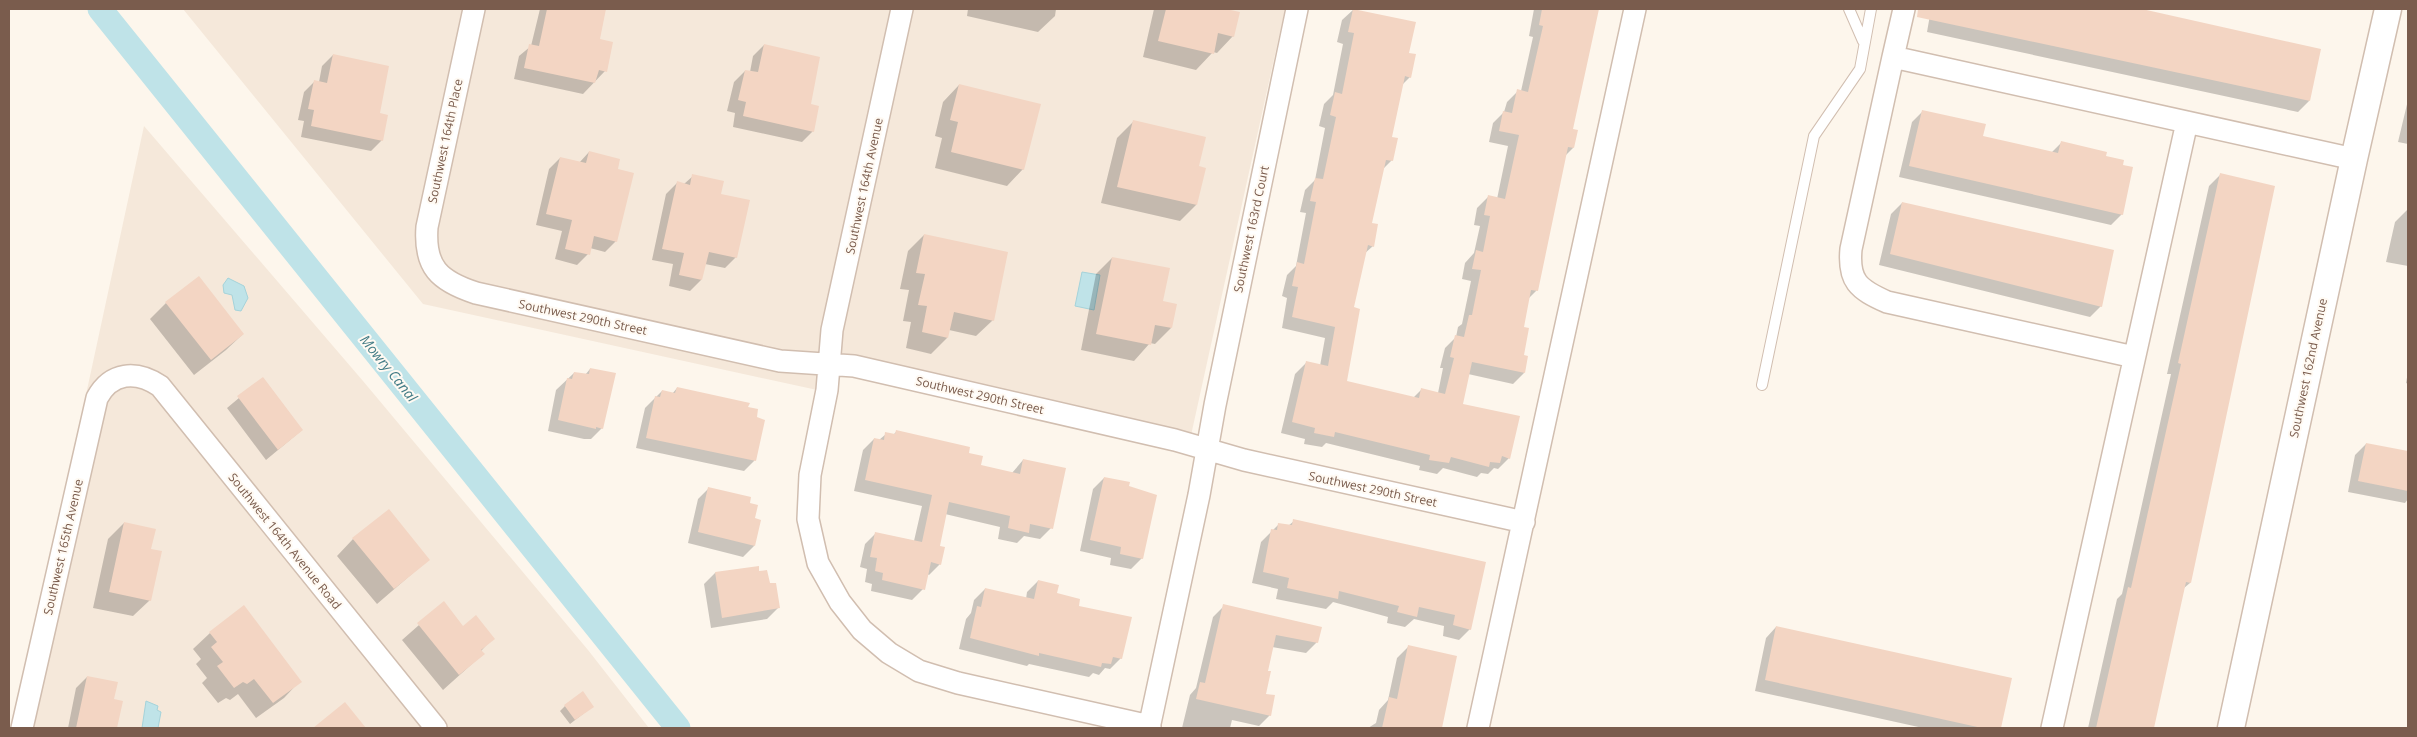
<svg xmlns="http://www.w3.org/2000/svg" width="2417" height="737" font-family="'Open Sans',sans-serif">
	<rect width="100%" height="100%" fill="#fdf6ec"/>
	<path fill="#f5e8da" d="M183 9H1285L1188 449 836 372 831 393 423 304Z
		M144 126 363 381 588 650 649 728H14Z"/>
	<path fill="#bfe3e8" stroke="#a5d3da" d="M1082 272 1100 275 1094 310 1075 306Z
		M228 278 244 286 248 298 241 311 235 310 232 295 224 293 223 285Z
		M146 701 158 706 157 710 161 712 158 728H142Z"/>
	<path fill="#0003" d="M540 9H593L604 11 598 40 605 71 583 94 514 79 519 56 531 46Z
		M968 9H1056L1055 16 1038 32 967 16Z
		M1154 9H1226L1233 36 1217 53 1213 52 1196 70 1143 57Z
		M1534 9H1597L1571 130 1573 148 1565 156 1537 290 1528 299 1523 328 1524 373 1513 384 1468 374 1461 405 1509 458 1498 469 1494 468 1488 474 1481 473 1477 477 1443 468 1437 474 1419 470 1420 466 1326 443 1322 447 1304 444 1305 439 1281 433 1295 374 1306 363 1320 366 1325 338 1282 328 1287 298 1282 296 1287 275 1296 266 1306 213 1300 212 1305 190 1315 180 1325 128 1319 126 1324 104 1333 95 1343 44 1337 42 1342 20 1353 10 1408 54 1410 77 1402 85 1390 138 1392 160 1382 170 1371 223 1373 246 1364 254 1353 308 1345 382 1413 398 1421 390 1438 393 1443 368H1440L1445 348 1456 337 1458 327 1462 324 1471 281 1462 279 1465 263 1474 253 1480 226 1474 225 1477 208 1488 197 1497 199 1508 146 1489 142 1493 123 1504 112 1507 102 1518 91H1521L1533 37 1529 36Z
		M1931 9H2136L2320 50 2309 101 2298 112 1927 32Z
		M764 45 809 105 813 131 802 142 733 127 735 113 727 111 734 82 745 71 750 72 753 56Z
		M333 55 378 114 382 140 371 151 301 137 304 121 298 120 304 92 315 81 319 82 322 66Z
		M959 85 1023 169 1007 186 935 168 942 138 935 136 943 102Z
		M2408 100V144L2398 142Z
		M1923 111 1982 137 2051 153 2061 143 2105 157 2122 214 2111 225 1899 177 1912 122Z
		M1133 122 1197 167 1204 169 1196 205 1180 221 1101 203 1117 138Z
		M589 152 616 170V241L605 252 590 248 588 254 577 265 555 259 562 231 536 225 549 169 560 158 579 163Z
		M2220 175 2190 583 2184 588 2152 728H2088L2117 599 2122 594 2171 374H2167L2209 186Z
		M693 176 720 195 736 257 725 268 705 264 701 280 690 291 669 286 673 264 652 260 666 194 677 183 684 184Z
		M1902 203 2101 306 2090 317 1879 265 1891 214Z
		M2408 209V266L2386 262 2395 222Z
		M924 235 993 320 976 336 949 330 947 338 931 354 906 348 911 322 903 321 909 290 900 289 908 251Z
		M1112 258 1162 302 1171 328 1155 344 1150 343 1134 361 1081 350 1096 274Z
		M166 303 243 334 226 350 194 375 150 319Z
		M590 369 602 428 591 439H584L548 431 556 390 574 373 585 375Z
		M2408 372V384L2406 383Z
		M263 378 302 430 266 460 227 408Z
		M677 388 747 408 755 460 744 471 636 448 645 408 662 391 672 394Z
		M896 432 967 454 979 466 1012 473 1023 460 1051 528 1040 539 1024 536 1017 543 998 539 1000 527 945 514 939 547 940 564 929 575 927 574 923 589 912 600 871 591 872 584 865 582 867 569 860 567 865 544 876 533 914 541 922 506 854 491 863 450 874 439 879 440 886 434 893 435Z
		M2366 444 2408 452V499L2405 503 2348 492 2355 455Z
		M1104 478 1128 487 1142 558 1131 569 1110 565 1111 558 1080 551 1093 489Z
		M709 488 749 504 753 519 754 546 743 557 688 543 698 499Z
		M1294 521 1485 563 1470 629 1459 640 1443 636 1444 626 1414 619 1405 627 1387 623 1388 617 1333 602 1326 609 1276 599 1278 589 1252 583 1261 542 1279 524 1288 526Z
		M124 523 150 550V600L133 616 93 608 108 539Z
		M353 539 428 560 377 604 337 556Z
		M715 573H758L769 585 778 608 767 619 711 628 704 584Z
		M1038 581 1077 607 1121 658 1110 669 1105 668 1099 675 1093 673 1089 677 1029 664 1027 666 959 649 966 619 971 613 974 600 985 589 1026 599 1027 592Z
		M444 603 463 627 493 638 481 651 483 654 443 690 402 640Z
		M1224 606 1317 642 1306 653 1272 647 1266 672 1265 695 1270 715 1259 726 1232 720 1230 728H1182L1190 695 1196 688 1213 617Z
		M1776 627 2011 679 2000 728H1923L1755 691 1766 638Z
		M210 633 300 681 284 698 256 718 238 694 230 700 226 698 218 703 202 683 207 678 196 664 201 659 193 649Z
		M1408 647 1456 657 1441 728H1368L1376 723 1379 710 1388 700 1397 658Z
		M87 677 113 700 121 702 116 728H68L76 688Z
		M565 706 592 707 570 724 560 711Z"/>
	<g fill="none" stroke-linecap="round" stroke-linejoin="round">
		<path stroke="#bfe3e8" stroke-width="25" d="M100 9 678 728"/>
	</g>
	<path fill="#f3d5c3" d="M547 9H606L600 39 613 42 607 72 599 70 595 83 524 68 529 44 539 46Z
		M1166 9H1226L1240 12 1234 37 1218 33 1214 54 1158 41Z
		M1353 9 1416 22 1409 53 1416 54 1411 78 1405 76 1392 137 1398 138 1393 161 1386 160 1372 223 1378 224 1374 247 1368 245 1354 307 1360 309 1347 381 1419 398 1421 388 1445 394 1454 358 1450 357 1455 335 1464 337 1469 315H1472L1481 270 1472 269 1476 250 1483 252 1490 216 1484 215 1488 195 1505 199 1519 135 1499 131 1503 111 1512 113 1517 89 1528 92 1543 26 1539 25 1542 9H1599L1573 129 1578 130 1574 148 1568 147 1538 291 1531 290 1524 327 1529 328 1524 355 1528 356 1525 373 1472 362 1463 404 1520 416 1510 459 1502 456 1500 463 1490 462 1489 467 1451 457 1449 463 1429 460 1430 455 1335 432 1334 437 1314 433 1315 428 1292 422 1306 361 1328 366 1335 327 1292 317 1298 287 1292 286 1297 262 1304 264 1316 202 1310 201 1315 178 1323 179 1336 117 1330 115 1335 92 1342 94 1354 33 1348 32Z
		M1918 9H2142L2321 49 2310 101 1917 17Z
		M764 44 820 57 811 104 819 106 814 132 743 116 746 102 738 100 745 70 758 72Z
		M333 54 389 66 380 113 388 115 383 141 311 126 314 110 308 109 314 80 327 83Z
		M959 84 1041 104 1024 170 951 152 958 122 950 120Z
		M1922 110 1986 124 1983 136 2058 153 2061 141 2107 152 2106 156 2124 160 2123 165 2133 167 2123 215 1909 166Z
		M1133 120 1206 137 1199 166 1206 168 1197 205 1117 187Z
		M589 151 620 159 618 169 634 173 617 242 594 236 590 255 565 249 572 220 546 214 560 157 586 163Z
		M2220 173 2275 186 2191 583 2186 582 2154 728H2096L2128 587 2131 588 2181 364 2178 363Z
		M692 174 724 181 721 194 750 200 737 258 709 252 702 280 679 275 684 253 662 249 677 181 690 185Z
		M1902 202 2114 250 2102 307 1890 254Z
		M924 234 1008 252 994 321 954 312 948 338 922 332 927 306 918 305 925 274 916 273Z
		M1112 257 1170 268 1163 301 1177 304 1172 328 1155 325 1151 345 1096 334Z
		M199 276 244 334 211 360 165 302Z
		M590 368 616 373 603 429 596 427V429L558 420 567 378 572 379 574 372 589 374Z
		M263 377 303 430 278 450 237 396Z
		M677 387 750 403 748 407 758 409 757 417 765 420 756 461 646 438 655 396 660 397 662 390 675 393Z
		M896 430 970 447 969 453 983 456 981 465 1020 474 1023 459 1066 468 1053 529 1030 524 1029 533 1008 528 1010 516 949 502 940 546 945 547 941 565 931 562 925 590 882 580 883 573 875 571 877 558 870 557 875 532 922 542 932 495 865 480 874 438 884 440 885 432 895 434Z
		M2366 443 2408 451V491L2358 481Z
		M1104 477 1130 482 1129 486 1157 495 1143 559 1120 554 1121 547 1090 540Z
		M708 487 751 497 750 503 758 505 755 518 761 520 755 546 698 532Z
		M389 509 430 560 394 589 352 538Z
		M1293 519 1486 562 1471 630 1453 625 1455 615 1419 607 1417 617 1397 612 1399 606 1339 591 1338 599 1287 588 1289 578 1263 572 1271 529 1277 530 1278 523 1292 525Z
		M124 522 156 529 151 549 162 551 151 601 109 592Z
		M759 566V571L767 570 770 583H776L780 608 722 618 715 572Z
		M1038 580 1059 585 1057 593 1080 599 1079 606 1132 617 1122 659 1113 657 1111 664 1102 663 1101 667 1039 653V656L970 638 977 606 981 607 985 588 1034 599Z
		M444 601 463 626 476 615 495 639 481 650 485 654 459 675 417 623Z
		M1223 604 1322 627 1318 643 1276 635 1268 671H1271L1266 694 1275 695 1271 716 1196 699 1200 682 1205 683Z
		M244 605 302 682 273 703 254 679 247 684 243 682 234 688 217 666 223 662 211 647 217 642 209 632Z
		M1776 626 2012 678 2001 728H1982L1765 680Z
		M1408 645 1457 656 1442 728H1382L1389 697 1397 699Z
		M87 676 118 682 114 699 123 701 117 728H76Z
		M583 691 594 707 575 720 564 705Z
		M345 702 366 728H313Z"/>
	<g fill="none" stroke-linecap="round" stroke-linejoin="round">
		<defs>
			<path id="service" d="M1849 9 1863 41
				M1762 385 1814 136 1860 69 1871 9"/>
			<path id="minor" d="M474 9 427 227C424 267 439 281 476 293L780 361 854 366 1175 440 1244 460 1524 522
				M902 9 832 330 827 390 810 475 808 519 818 563 840 602 862 630 889 653 919 671 958 683 1150 726
				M1904 9 1893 57 2354 159
				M1893 57 1851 249C1848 281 1858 289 1887 302L2134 357
				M22 728 97 398C111 372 136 370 160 386L436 728
				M1149 728 1199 495 1215 405 1297 9
				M1478 728 1635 9
				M2052 728 2187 122"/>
			<path id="tertiary" d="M2231 728 2354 159 2388 9"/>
		</defs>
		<use href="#service" stroke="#d1beb0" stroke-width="12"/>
		<use href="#minor" stroke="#d1beb0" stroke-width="24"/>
		<use href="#tertiary" stroke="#d1beb0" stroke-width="29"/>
		<use href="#service" stroke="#fff" stroke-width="10"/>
		<use href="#minor" stroke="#fff" stroke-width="21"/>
		<use href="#tertiary" stroke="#fff" stroke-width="26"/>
	</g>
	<g text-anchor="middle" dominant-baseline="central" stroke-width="4" stroke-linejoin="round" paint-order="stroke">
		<g font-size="12" fill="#7a5c4d" stroke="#fffaf3">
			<text transform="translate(445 141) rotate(-78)">Southwest 164th Place</text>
			<text transform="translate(864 186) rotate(-78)">Southwest 164th Avenue</text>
			<text transform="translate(1251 229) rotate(-78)">Southwest 163rd Court</text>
			<text transform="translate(583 317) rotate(12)">Southwest 290th Street</text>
			<text transform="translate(2308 368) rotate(-78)">Southwest 162nd Avenue</text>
			<text transform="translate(980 395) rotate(13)">Southwest 290th Street</text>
			<text transform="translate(1373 489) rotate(12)">Southwest 290th Street</text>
			<text transform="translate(285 541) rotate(51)">Southwest 164th Avenue Road</text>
			<text transform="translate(63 547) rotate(-77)">Southwest 165th Avenue</text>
		</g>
		<g font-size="14" font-style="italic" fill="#437c86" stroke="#fffaf3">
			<text transform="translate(389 368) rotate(51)">Mowry Canal</text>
		</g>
	</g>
	<rect width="2417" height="737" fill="none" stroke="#7a5c4d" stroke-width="20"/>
</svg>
